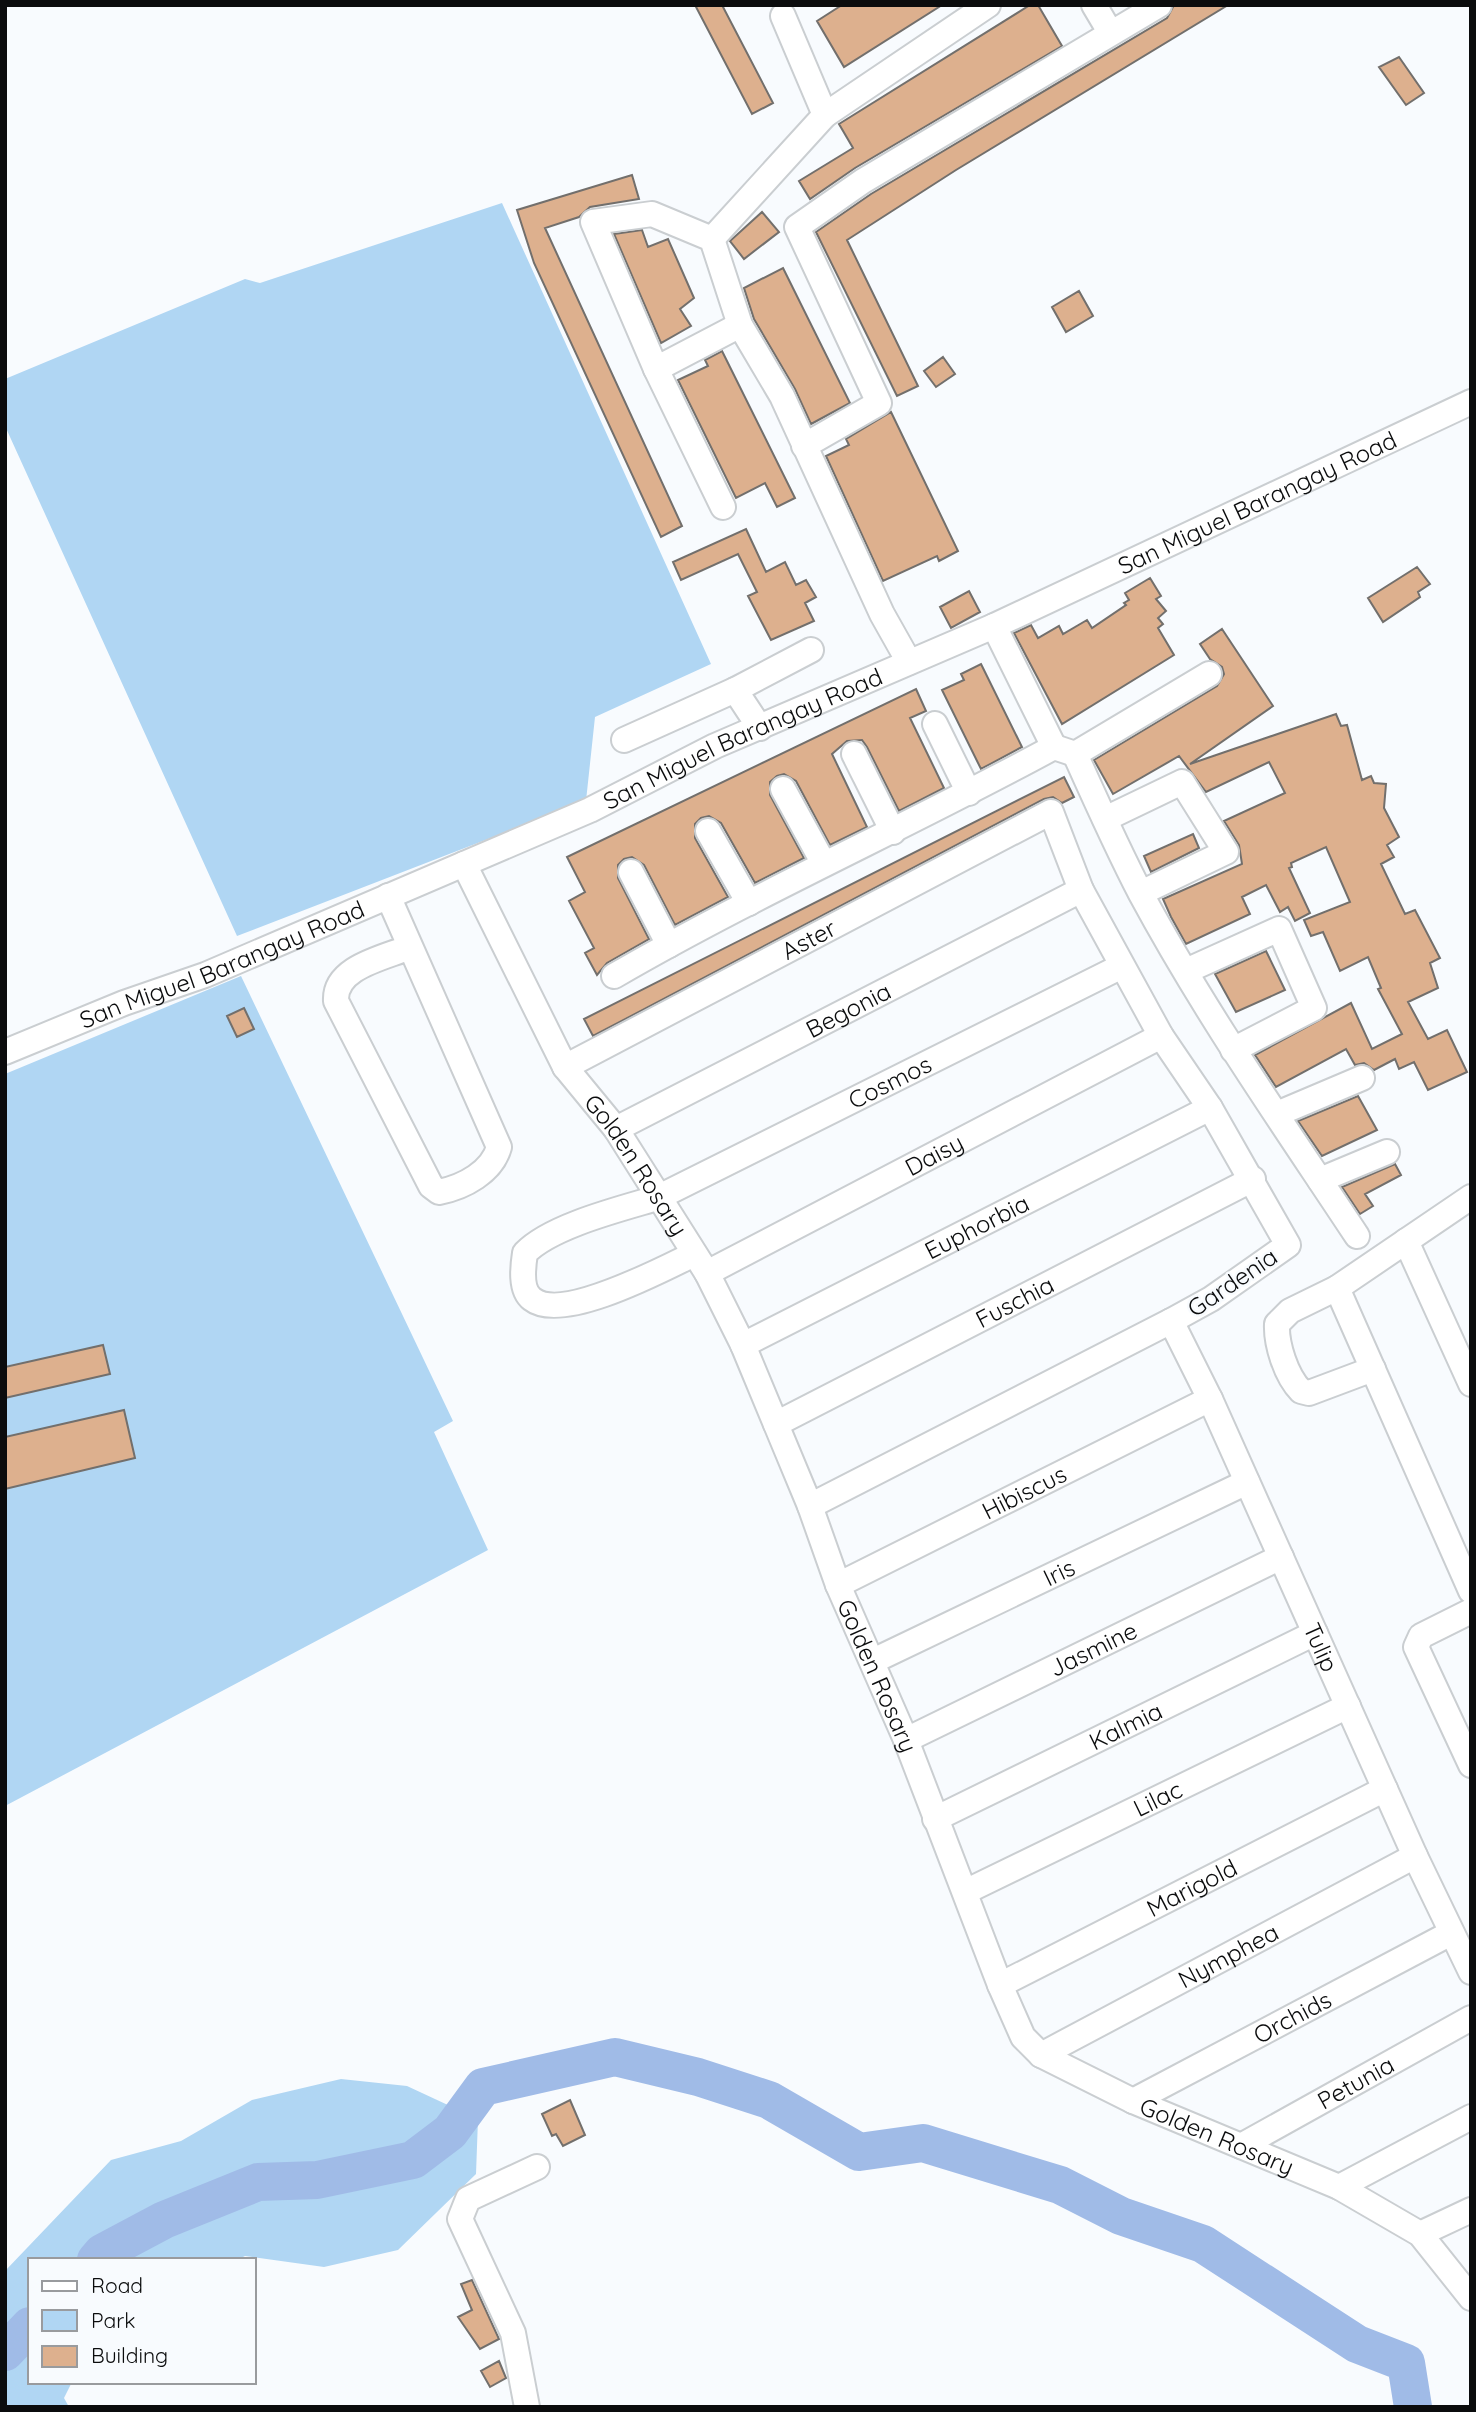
<svg xmlns="http://www.w3.org/2000/svg" width="1476" height="2412" font-family="Quicksand,sans-serif">
	<rect width="100%" height="100%" fill="#f8fbfe"/>
	<path fill="#b0d6f3" d="M502 203 711 664 595 717 586 801 237 936 5 426V379L245 279 260 283Z
		M241 976 453 1421 434 1432 488 1550 5 1806V1074Z
		M341 2079 407 2086 478 2119 476 2174 398 2250 324 2267 245 2256 237 2260H30V2382H72L64 2398 69 2407H5V2271L111 2160 181 2141 252 2100Z"/>
	<g fill="none" stroke-linecap="round" stroke-linejoin="round">
		<path stroke="#a0bbe7" stroke-width="38" d="M96 2260 102 2253 164 2220 258 2182 317 2180 413 2160 450 2132 483 2087 615 2057 698 2077 769 2100 859 2152 923 2143 1060 2185 1121 2216 1203 2244 1357 2344 1406 2363 1413 2407
			M5 2352 30 2326"/>
	</g>
	<path fill="#ddb08e" stroke="#726f6c" stroke-width="2" d="M695 5H722L773 103 752 114Z
		M842 5H942L844 67 817 21Z
		M1030 5H1038L1062 46 855 168 810 199 799 181 853 148 839 124Z
		M1174 5H1228L956 170 847 240 918 386 897 396 816 232 871 194 1167 18Z
		M1399 57 1424 93 1406 105 1379 67Z
		M632 175 639 199 590 207 579 217 545 228 682 526 661 537 534 263 517 210Z
		M762 212 779 232 744 259 730 241Z
		M642 230 648 247 668 239 694 298 680 309 691 326 661 343 614 234Z
		M783 268 850 403 811 424 795 389 754 319 744 288Z
		M1079 291 1093 316 1066 332 1052 307Z
		M722 351 795 498 777 507 765 483 736 498 678 380 708 366 705 360Z
		M943 357 955 374 936 387 924 371Z
		M891 412 958 551 939 561 937 556 883 581 826 456 849 445 846 439Z
		M746 529 766 572 785 562 796 585 806 580 816 597 805 603 814 621 771 640 748 596 757 592 738 554 681 580 673 562Z
		M1417 567 1430 584 1418 592 1420 597 1383 622 1368 598Z
		M1150 578 1161 596 1156 599 1166 611 1158 618 1163 624 1158 628 1174 655 1062 724 1014 633 1031 625 1038 638 1059 626 1063 634 1087 620 1092 628 1126 605 1124 603 1129 600 1125 593Z
		M969 591 980 612 951 628 940 607Z
		M1222 629 1273 706 1190 764 1336 714 1341 726 1347 725 1362 780 1371 776 1374 783 1386 784 1384 808 1399 837 1387 845 1394 857 1381 864 1405 914 1415 910 1440 958 1430 963 1438 988 1408 1002 1428 1039 1447 1030 1467 1072 1428 1090 1414 1062 1399 1069 1395 1059 1374 1070 1364 1063 1355 1065 1346 1049 1276 1087 1257 1058 1255 1055 1351 1003 1372 1049 1402 1034 1378 989 1381 988 1368 957 1340 971 1323 932 1311 936 1304 920 1350 902 1326 847 1291 863 1292 867 1289 868 1310 913 1295 921 1288 907 1280 912 1266 885 1242 897 1250 914 1186 944 1171 917 1163 899 1242 864 1239 845 1224 821 1285 793 1269 762 1206 792 1179 756 1113 794 1094 760 1217 686 1224 674 1222 667 1210 659 1200 644Z
		M981 664 1022 747 981 769 942 690 964 680 961 674Z
		M916 689 926 711 910 718 944 788 899 811 867 747 862 740 847 741 832 754 867 827 830 845 796 781 784 774 777 776 770 782V795L804 858 755 883 721 823 709 816 701 818 695 824V838L728 897 675 925 644 865 632 857 624 859 618 865V878L649 939 607 963 597 975 585 953 594 948 569 901 585 892 567 857Z
		M1064 777 1074 797 1062 803 1053 797 1044 799 593 1036 584 1019Z
		M1193 834 1199 848 1151 872 1144 856Z
		M1266 951 1285 990 1236 1012 1215 974Z
		M244 1008 254 1029 237 1037 227 1016Z
		M1358 1096 1377 1130 1322 1156 1298 1121Z
		M1395 1164 1401 1175 1365 1194 1373 1206 1360 1214 1342 1187Z
		M103 1345 110 1374 5 1398V1367Z
		M124 1410 135 1458 5 1489V1437Z
		M570 2100 585 2135 563 2146 556 2134 552 2136 542 2114Z
		M472 2280 499 2339 480 2349 458 2317 472 2310 461 2284Z
		M499 2361 506 2378 490 2387 481 2371Z"/>
	<g fill="none" stroke-linecap="round" stroke-linejoin="round">
		<defs>
			<g id="minor">
				<path d="M1094 5 1110 32"/>
				<path d="M783 16 825 115"/>
				<path d="M712 239 825 115 988 5"/>
				<path d="M656 369 740 325"/>
				<path d="M804 446 879 403 797 227 863 181 1159 5"/>
				<path d="M723 507 656 369 593 222 652 214 712 239 740 325 782 396 882 614 909 662"/>
				<path d="M994 626 1054 747"/>
				<path d="M935 724 969 793"/>
				<path d="M760 728 735 690 811 650"/>
				<path d="M624 740 735 690"/>
				<path d="M854 754 893 832"/>
				<path d="M1075 754C1096 801 1117 848 1141 894 1205 1013 1283 1124 1357 1236"/>
				<path d="M783 789 824 864"/>
				<path d="M1105 819 1182 782 1226 852 1141 893"/>
				<path d="M708 831 749 903"/>
				<path id="s1" d="M464 864 565 1067 616 1129 707 1273 743 1345 810 1506 838 1585 906 1740 1000 1985 1023 2037 1041 2055 1133 2101 1339 2187 1420 2234 1471 2298"/>
				<path d="M631 872 669 945"/>
				<path d="M388 896 499 1147C492 1172 464 1187 439 1192L431 1186 336 1001C334 967 384 958 410 947"/>
				<path d="M1186 971 1279 929 1314 1008 1233 1050"/>
				<path d="M614 976C757 893 909 826 1054 747L1075 754 1209 674"/>
				<path id="s2" d="M5 1052 124 1003 205 975 590 810 715 746 994 626 1471 402"/>
				<path id="s3" d="M565 1067 1051 812 1081 890 1161 1036 1210 1108 1288 1245 1211 1299 1171 1321 810 1506"/>
				<path d="M1277 1114 1362 1078"/>
				<path id="s4" d="M616 1129 1081 890"/>
				<path d="M1320 1180 1387 1152"/>
				<path d="M1471 1197 1337 1288 1471 1591"/>
				<path d="M1406 1241 1471 1384"/>
				<path id="s5" d="M694 1254C663 1269 562 1323 532 1299 520 1290 523 1266 525 1253 551 1226 620 1209 657 1198L1122 966"/>
				<path id="s6" d="M707 1273 1161 1036"/>
				<path d="M1337 1288 1290 1311 1277 1324C1276 1344 1286 1376 1301 1391L1309 1393 1373 1369"/>
				<path id="s7" d="M1171 1321 1210 1399 1415 1856 1471 1972"/>
				<path id="s8" d="M743 1345 1210 1108"/>
				<path id="s9" d="M776 1424 1253 1179"/>
				<path id="s10" d="M838 1585 1210 1399"/>
				<path d="M1471 1611 1421 1636 1416 1647 1471 1765"/>
				<path id="s11" d="M873 1661 1247 1482"/>
				<path id="s12" d="M906 1740 1281 1557"/>
				<path id="s13" d="M935 1819 1315 1633"/>
				<path id="s14" d="M965 1892 1348 1706"/>
				<path id="s15" d="M1000 1985 1385 1789"/>
				<path id="s16" d="M1041 2055 1415 1856"/>
				<path id="s17" d="M1133 2101 1451 1933"/>
				<path id="s18" d="M1241 2146 1471 2018"/>
				<path d="M1339 2187 1471 2117"/>
				<path d="M1420 2234 1471 2210"/>
				<path d="M527 2407 513 2333 460 2219 468 2199 537 2167"/>
			</g>
		</defs>
		<use href="#minor" stroke="#caced1" stroke-width="28"/>
		<use href="#minor" stroke="#fff" stroke-width="24"/>
	</g>
	<g text-anchor="middle" dominant-baseline="central" stroke-width="5" stroke-linejoin="round" paint-order="stroke">
		<g font-size="24" fill="#0b0c0d" stroke="#f8fbfe">
			<text stroke="none"><textPath href="#s2" startOffset="1368">San Miguel Barangay Road</textPath></text>
			<text stroke="none"><textPath href="#s2" startOffset="802">San Miguel Barangay Road</textPath></text>
			<text stroke="none"><textPath href="#s3" startOffset="275">Aster</textPath></text>
			<text stroke="none"><textPath href="#s2" startOffset="234">San Miguel Barangay Road</textPath></text>
			<text stroke="none"><textPath href="#s4" startOffset="261">Begonia</textPath></text>
			<text stroke="none"><textPath href="#s5" startOffset="626">Cosmos</textPath></text>
			<text stroke="none"><textPath href="#s6" startOffset="256">Daisy</textPath></text>
			<text stroke="none"><textPath href="#s1" startOffset="348">Golden Rosary</textPath></text>
			<text stroke="none"><textPath href="#s8" startOffset="262">Euphorbia</textPath></text>
			<text transform="translate(1232 1282) rotate(-34)">Gardenia</text>
			<text stroke="none"><textPath href="#s9" startOffset="268">Fuschia</textPath></text>
			<text stroke="none"><textPath href="#s10" startOffset="208">Hibiscus</textPath></text>
			<text stroke="none"><textPath href="#s11" startOffset="206">Iris</textPath></text>
			<text stroke="none"><textPath href="#s7" startOffset="359">Tulip</textPath></text>
			<text stroke="none"><textPath href="#s12" startOffset="208">Jasmine</textPath></text>
			<text stroke="none"><textPath href="#s1" startOffset="915">Golden Rosary</textPath></text>
			<text stroke="none"><textPath href="#s13" startOffset="212">Kalmia</textPath></text>
			<text stroke="none"><textPath href="#s14" startOffset="214">Lilac</textPath></text>
			<text stroke="none"><textPath href="#s15" startOffset="215">Marigold</textPath></text>
			<text stroke="none"><textPath href="#s16" startOffset="212">Nymphea</textPath></text>
			<text stroke="none"><textPath href="#s17" startOffset="180">Orchids</textPath></text>
			<text stroke="none"><textPath href="#s18" startOffset="131">Petunia</textPath></text>
			<text stroke="none"><textPath href="#s1" startOffset="1524">Golden Rosary</textPath></text>
		</g>
	</g>
	<rect width="1476" height="2412" fill="none" stroke="#0b0c0d" stroke-width="14"/>
	<rect x="28" y="2258" width="228" height="126" fill="#f8fbfe" stroke="#999b9e" stroke-width="2"/>
	<rect x="42" y="2281" width="35" height="10" fill="#ffffff" stroke="#999b9e" stroke-width="2"/>
	<text x="91" y="2293" font-size="21" fill="#0b0c0d">Road</text>
	<rect x="42" y="2310" width="35" height="21" fill="#b0d6f3" stroke="#999b9e" stroke-width="2"/>
	<text x="91" y="2328" font-size="21" fill="#0b0c0d">Park</text>
	<rect x="42" y="2346" width="35" height="21" fill="#ddb08e" stroke="#999b9e" stroke-width="2"/>
	<text x="91" y="2363" font-size="21" fill="#0b0c0d">Building</text>
</svg>
